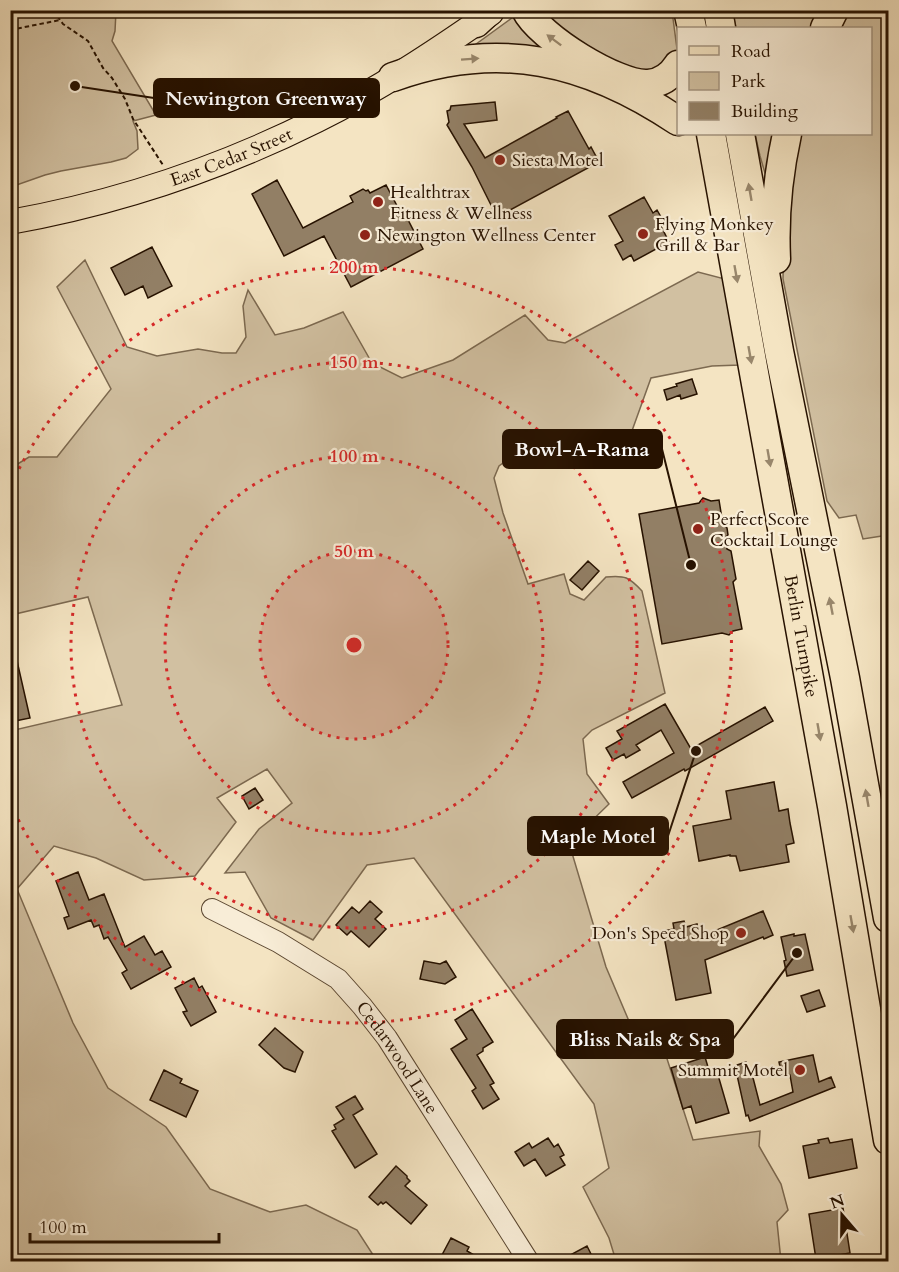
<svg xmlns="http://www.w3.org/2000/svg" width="899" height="1272" font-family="Cardo,serif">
	<rect width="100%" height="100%" fill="#f4e4c2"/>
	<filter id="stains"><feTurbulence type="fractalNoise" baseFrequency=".00333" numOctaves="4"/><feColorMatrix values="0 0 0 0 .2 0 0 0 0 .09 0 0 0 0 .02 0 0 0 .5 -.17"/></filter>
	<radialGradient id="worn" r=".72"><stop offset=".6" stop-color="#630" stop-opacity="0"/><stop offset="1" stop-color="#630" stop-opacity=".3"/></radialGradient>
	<path fill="#d1c0a1" stroke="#7c6950" stroke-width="1.5" d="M536 10 672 11 677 49 674 58 656 73 614 65Z
		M10 11H116L115 31 112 41 156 115 133 121 137 131 138 149 126 158 111 162 61 171 45 175 11 187Z
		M732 11H827L818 28H736Z
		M847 11H888V535L863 539 856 515 839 518 827 501 783 279 784 236 798 134H870V28H837Z
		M516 15 593 68 472 47Z
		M755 134H780L767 180 760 156Z
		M85 260 127 347 157 356 198 349 222 353H236L246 337 243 306 248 290 275 335 304 328 343 312 372 363 402 378 453 360 525 315 548 340 565 343 698 272 725 279 740 365 712 366 651 378 624 453 603 443 514 455 499 466 494 478 503 513 528 584 564 574 570 594 584 600 606 577C625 575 629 577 642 591L665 693 592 730 583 739 587 774 609 804 569 843 606 967 640 1047 661 1040 693 1140 760 1131 759 1146 781 1184 788 1210 777 1222 781 1261H616L609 1238 583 1187 609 1168 594 1104 414 858 367 865 313 940 271 918 245 872 225 873 259 829 292 803 267 769 217 798 236 822 195 876 144 880 96 858 54 846 17 889 73 1023 108 1088 166 1127 210 1189 270 1212 306 1205 357 1230 377 1261H11L10 731 122 705 88 597 11 615V468L29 457H57L111 389 57 287Z"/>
	<path fill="#927f65" stroke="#271200" stroke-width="1.5" d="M495 102 497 120 464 124 485 158 557 118 556 117 568 111 589 149 591 147 599 162 497 217 472 167 447 125 449 122 447 111 450 110 451 106Z
		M277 180 303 228 353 202 350 196 363 189 366 191 368 190 370 193 386 185 403 217 406 216 423 249 351 287 324 236 284 256 252 194Z
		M644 197 653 213 657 210 665 224 661 226 669 242 634 261 631 255 623 260 615 245 623 241 609 216Z
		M152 247 172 286 148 298 143 286 125 295 111 268Z
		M692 379 697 394 681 399 680 395 667 400 664 390 677 386 676 384Z
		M703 498 711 501 719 500 723 525 727 528 728 535 725 538 727 549 731 551 736 579 733 582 742 629 733 631 729 635 722 633 662 644 639 514 699 503Z
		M588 561 599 571 582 590 570 580Z
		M10 652H15L30 718 10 722Z
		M665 704 691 749 765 707 773 721 685 771 684 769 632 798 623 782 674 753 661 730 636 745 640 750 626 758 624 754 613 760 606 748 622 739 617 731Z
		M774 782 779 811 788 809 790 823 794 843 786 845 789 862 740 871 736 856H730V855L699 861 693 826 731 819 726 791Z
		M255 788 263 800 249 809 242 796Z
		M78 872 89 900 104 894 125 947 144 936 155 955 162 951 171 967 131 989 122 973 127 970 108 937 104 939 99 925 94 927 91 920 68 929 64 918 69 916 56 881Z
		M370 901 382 912 375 919 386 929 369 947 351 931 347 935 336 925 352 907 359 913Z
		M763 911 773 935 764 939 763 937 705 960 711 993 676 1000 663 931 674 929 673 923 684 921 686 927 697 924 700 937Z
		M794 934V936L805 934 813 970 787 976 784 961 786 960 781 937Z
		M424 961 440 964 446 961 456 977 445 984 420 979Z
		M194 978 199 988 202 986 216 1012 191 1026 183 1012 187 1011 175 988Z
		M819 990 825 1006 807 1012 801 996Z
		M472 1009 493 1042 483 1048V1051L477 1055 494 1083 490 1085 499 1099 483 1109 472 1091 476 1088 451 1049 467 1039 455 1020Z
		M275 1028 303 1052 295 1072 284 1068 259 1045Z
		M813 1055 819 1082 831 1077 835 1087 750 1121 748 1115 746 1116 737 1075H739L737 1065 746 1062 748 1070H751L760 1105 793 1092 790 1075 782 1076 779 1062Z
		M705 1057 711 1077 718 1075 729 1113 696 1123 691 1106 683 1109 671 1068Z
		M164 1070 182 1079 180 1083 198 1091 186 1117 150 1100Z
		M355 1096 363 1109 353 1115 377 1154 355 1168 332 1131 336 1129 334 1125 344 1119 336 1107Z
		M548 1138 554 1147 558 1144 564 1155 560 1157 565 1165 546 1176 535 1159 524 1166 515 1152 529 1143 532 1148Z
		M828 1138 830 1143 852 1139 857 1168 809 1178 803 1146 819 1143 818 1140Z
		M396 1166 407 1176V1178L410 1181 405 1186 427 1205 411 1224 386 1202 383 1204 381 1202 378 1205 369 1197Z
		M843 1208 850 1253 816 1259 809 1214Z
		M451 1238 469 1247 467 1251 486 1262H454L442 1255Z
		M587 1246 595 1262H575L572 1254Z"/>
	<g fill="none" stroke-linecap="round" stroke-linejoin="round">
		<defs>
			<g id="minor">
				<path id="s1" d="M212 909 278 942 338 979 362 1006 387 1038 529 1262"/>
			</g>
			<g id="major">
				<path id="s2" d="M10 222C116 203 221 168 317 120 378 90 435 52 491 13"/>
			</g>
			<g id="highway">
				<path d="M526 10C539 37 618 86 648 84 661 83 671 76 678 65"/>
				<path d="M688 10 692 28"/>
				<path d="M718 10 721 28"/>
				<path d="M476 23 490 10"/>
				<path d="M825 28 834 10"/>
				<path d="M393 77C499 39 587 60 678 121"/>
				<path id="s3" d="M711 134 832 806 888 1140"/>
				<path d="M740 134 779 351 845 678 888 918"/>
				<path d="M776 259C774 216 778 175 787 134"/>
			</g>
		</defs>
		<use href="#minor" stroke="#5a4630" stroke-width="22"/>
		<use href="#major" stroke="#271200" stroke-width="26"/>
		<use href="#highway" stroke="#271200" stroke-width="31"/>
		<path stroke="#271200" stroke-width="2" stroke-dasharray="4.5 3" stroke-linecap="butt" d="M53 10 63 24 88 41 103 68 112 78 125 99 133 119 163 165
			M10 17 19 10
			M10 30 60 20"/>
		<use href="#minor" stroke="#f8edd7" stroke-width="20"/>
		<use href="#major" stroke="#f4e4c2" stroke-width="24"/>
		<use href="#highway" stroke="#f4e4c2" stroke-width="28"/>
	</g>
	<defs><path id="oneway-solid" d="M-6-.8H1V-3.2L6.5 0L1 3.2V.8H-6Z" transform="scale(1.5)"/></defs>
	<g fill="#98866b">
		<use href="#oneway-solid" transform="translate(554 40) rotate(-143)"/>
		<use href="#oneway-solid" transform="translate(470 59) rotate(-4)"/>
		<use href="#oneway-solid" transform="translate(750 192) rotate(-100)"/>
		<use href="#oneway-solid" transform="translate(736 274) rotate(80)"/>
		<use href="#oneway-solid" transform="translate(750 355) rotate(80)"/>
		<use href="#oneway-solid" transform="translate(769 458) rotate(80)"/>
		<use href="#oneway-solid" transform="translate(831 606) rotate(-101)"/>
		<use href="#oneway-solid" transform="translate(819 732) rotate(80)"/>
		<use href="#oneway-solid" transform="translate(867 798) rotate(-100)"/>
		<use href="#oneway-solid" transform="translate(852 924) rotate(80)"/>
	</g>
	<circle cx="354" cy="645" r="94" fill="#d62828" fill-opacity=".12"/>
	<g fill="none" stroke="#d62828" stroke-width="3" stroke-dasharray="3 6">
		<circle cx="354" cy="645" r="94"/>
		<circle cx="354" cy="645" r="189"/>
		<circle cx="354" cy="645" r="283"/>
		<path d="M11 485A378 378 0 1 1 11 805"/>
	</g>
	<g fill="#8f2418" stroke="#f8edd7" stroke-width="2">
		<circle cx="500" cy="160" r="6"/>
		<circle cx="378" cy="202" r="6"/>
		<circle cx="643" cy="234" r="6"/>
		<circle cx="365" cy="235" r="6"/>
		<circle cx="698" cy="529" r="6"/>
		<circle cx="741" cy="933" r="6"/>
		<circle cx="800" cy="1070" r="6"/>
	</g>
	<g text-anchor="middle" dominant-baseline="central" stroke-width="4.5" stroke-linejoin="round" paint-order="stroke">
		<g font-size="18" fill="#271200" stroke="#f8edd7">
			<text stroke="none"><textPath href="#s2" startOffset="231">East Cedar Street</textPath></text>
			<text stroke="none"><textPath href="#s3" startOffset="510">Berlin Turnpike</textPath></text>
			<text stroke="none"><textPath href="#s1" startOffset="243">Cedarwood Lane</textPath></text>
		</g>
		<g font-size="18" fill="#271200" stroke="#f8edd7" text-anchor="start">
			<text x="512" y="160">Siesta Motel</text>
			<text x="390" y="192">Healthtrax<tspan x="390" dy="21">Fitness &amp; Wellness</tspan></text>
			<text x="655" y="224">Flying Monkey<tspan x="655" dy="21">Grill &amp; Bar</tspan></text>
			<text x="377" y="235">Newington Wellness Center</text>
			<text x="710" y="519">Perfect Score<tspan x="710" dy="21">Cocktail Lounge</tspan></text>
			<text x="729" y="933" text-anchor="end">Don's Speed Shop</text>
			<text x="788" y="1070" text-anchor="end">Summit Motel</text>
		</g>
	</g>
	<circle cx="354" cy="645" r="9" fill="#d62828" stroke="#f8edd7" stroke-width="3"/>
	<g font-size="18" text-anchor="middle" font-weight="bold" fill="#d62828" stroke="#f8edd7" stroke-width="4.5" stroke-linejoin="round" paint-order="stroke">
		<text x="354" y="273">200 m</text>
		<text x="354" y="368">150 m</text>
		<text x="354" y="462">100 m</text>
		<text x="354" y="557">50 m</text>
	</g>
	<path fill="none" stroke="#271200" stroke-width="2" d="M75 86L154 98M691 565L662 449M696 751L668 836M797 953L733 1039"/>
	<g fill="#271200" stroke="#f8edd7" stroke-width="2">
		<circle cx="75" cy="86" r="6"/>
		<circle cx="691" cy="565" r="6"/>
		<circle cx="696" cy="751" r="6"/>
		<circle cx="797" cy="953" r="6"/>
	</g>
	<g fill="#271200" stroke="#271200" stroke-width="2">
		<rect x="154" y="79" width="225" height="38" rx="6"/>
		<rect x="503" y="430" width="159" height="38" rx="6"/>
		<rect x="528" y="817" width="140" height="38" rx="6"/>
		<rect x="557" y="1020" width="176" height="38" rx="6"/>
	</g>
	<g font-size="20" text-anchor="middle" font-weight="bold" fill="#fff">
		<text x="266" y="105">Newington Greenway</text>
		<text x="582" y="456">Bowl-A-Rama</text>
		<text x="598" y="843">Maple Motel</text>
		<text x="645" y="1046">Bliss Nails &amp; Spa</text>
	</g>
	<rect width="899" height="1272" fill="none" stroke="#f4e4c2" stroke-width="36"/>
	<rect x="12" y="12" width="875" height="1248" fill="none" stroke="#271200" stroke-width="3"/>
	<rect x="18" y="18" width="863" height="1236" fill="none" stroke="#271200" stroke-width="1.5"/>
	<rect x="677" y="27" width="195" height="108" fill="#f8edd7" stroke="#a49581" stroke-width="1.5"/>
	<rect x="689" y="46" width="30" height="9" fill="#f4e4c2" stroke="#a49581" stroke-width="1.5"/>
	<text x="731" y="57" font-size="18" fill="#271200">Road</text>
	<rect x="689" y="72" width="30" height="18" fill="#d1c0a1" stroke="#a49581" stroke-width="1.5"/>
	<text x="731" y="87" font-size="18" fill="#271200">Park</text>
	<rect x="689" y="102" width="30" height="18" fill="#927f65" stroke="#a49581" stroke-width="1.5"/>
	<text x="731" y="117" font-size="18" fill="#271200">Building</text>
	<g transform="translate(842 1215) rotate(340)" stroke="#f8edd7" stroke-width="4.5" paint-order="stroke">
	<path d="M0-4.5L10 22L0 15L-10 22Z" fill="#271200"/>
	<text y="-9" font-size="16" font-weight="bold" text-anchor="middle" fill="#271200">N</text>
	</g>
	<path d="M30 1233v9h189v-9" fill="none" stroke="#271200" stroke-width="3"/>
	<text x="39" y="1233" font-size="18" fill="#271200" stroke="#f8edd7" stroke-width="4.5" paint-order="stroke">100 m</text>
	<rect width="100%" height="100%" filter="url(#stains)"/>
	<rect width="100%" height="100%" fill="url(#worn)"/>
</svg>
